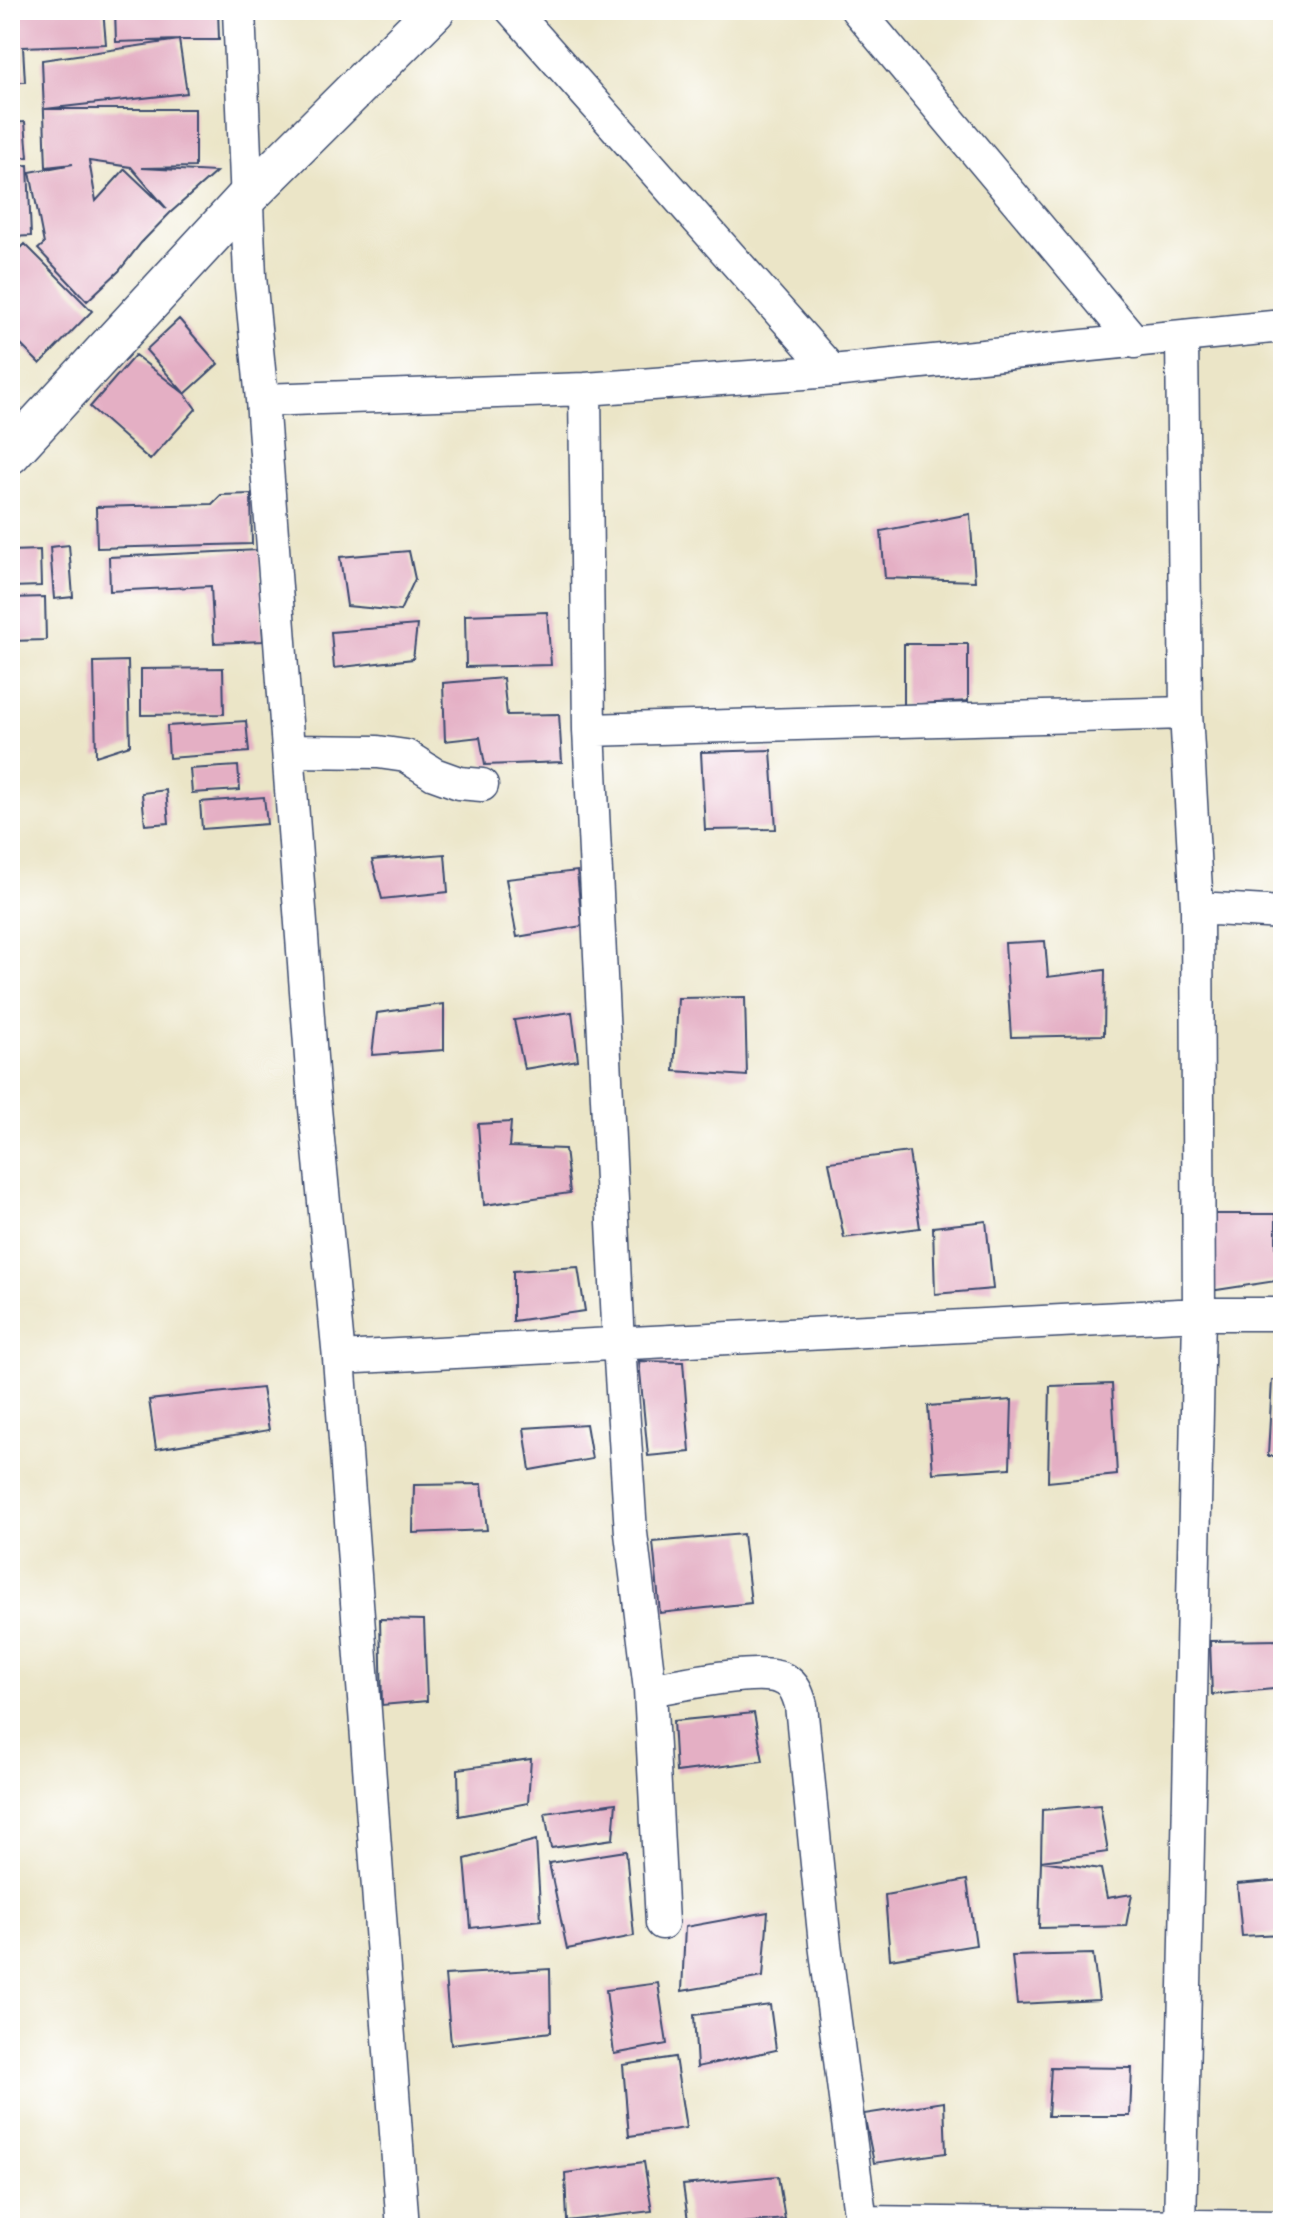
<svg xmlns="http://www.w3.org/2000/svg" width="1293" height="2238" font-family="'Libre Bodoni',serif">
	<rect width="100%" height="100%" fill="#fff"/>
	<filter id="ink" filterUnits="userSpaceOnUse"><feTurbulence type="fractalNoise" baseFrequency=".0125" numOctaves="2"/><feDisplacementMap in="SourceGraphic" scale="16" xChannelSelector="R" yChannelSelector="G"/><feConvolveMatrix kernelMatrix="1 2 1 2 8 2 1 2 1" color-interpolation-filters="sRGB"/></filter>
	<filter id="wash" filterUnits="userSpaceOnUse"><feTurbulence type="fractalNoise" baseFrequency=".006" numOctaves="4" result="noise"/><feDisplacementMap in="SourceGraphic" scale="32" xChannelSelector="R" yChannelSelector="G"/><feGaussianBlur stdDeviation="1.8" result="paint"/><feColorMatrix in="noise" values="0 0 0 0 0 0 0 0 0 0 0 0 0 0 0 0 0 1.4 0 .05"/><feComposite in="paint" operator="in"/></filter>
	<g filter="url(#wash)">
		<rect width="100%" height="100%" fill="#ebe5c7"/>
		<g id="blocks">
			<path fill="#e4afc4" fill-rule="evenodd" d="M10 10H103L106 44 23 47 25 82H10Z
				M115 10H218L219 40H179L187 93 45 109H195V167L142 168 216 172 170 213 141 243 119 271 87 301 38 249 44 244 30 172 73 164 46 167 42 60 179 40 116 42ZM89 161 131 167 167 209 125 169 96 201Z
				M25 122 28 157 10 158V123Z
				M28 165 31 236 10 237V166Z
				M25 244 92 311 40 364 10 334V259Z
				M179 319 218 364 185 394 146 350Z
				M135 355 185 394 196 409 150 460 90 407Z
				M251 494 252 544 97 548 96 507 212 504 221 495Z
				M970 514 975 581 885 578 881 531Z
				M69 545 73 597 54 599 50 547Z
				M40 550 41 586 10 587V551Z
				M259 550 263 641 214 643 211 586 110 591 109 557Z
				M409 551 415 579 400 611 347 606 340 557Z
				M45 597 46 640 10 641V598Z
				M547 612 551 665 466 667 465 615Z
				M417 625 413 659 334 668 331 632Z
				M904 644H968V701L904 705Z
				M128 661 130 745 96 756 94 662Z
				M223 668 224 714 141 715V669Z
				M503 678 507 715 559 714 562 762 485 765 480 737 445 741 443 683Z
				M246 721 249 752 169 758 167 726Z
				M771 750 776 829 705 830 701 752Z
				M238 766 240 790 192 793 190 769Z
				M166 790 169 823 145 825 142 793Z
				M264 797 267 824 202 829 200 802Z
				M445 854 448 892 382 899 372 860Z
				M577 871 582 926 517 937 506 879Z
				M1045 941 1048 977 1105 970 1104 1035 1011 1037 1005 943Z
				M745 997 747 1076 674 1071 678 998Z
				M444 1004V1050L372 1055 377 1013Z
				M572 1012 578 1060 524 1069 514 1020Z
				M511 1122 509 1147 565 1149 570 1193 484 1205 478 1124Z
				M909 1152 920 1228 844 1238 829 1162Z
				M1211 1214H1276V1281L1210 1291Z
				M986 1221 993 1289 935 1294 933 1227Z
				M578 1267 585 1311 513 1321V1271Z
				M639 1361 683 1362 690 1452 648 1456Z
				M1272 1380 1283 1381V1456H1268Z
				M1112 1384 1117 1475 1048 1482 1050 1386Z
				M262 1388 269 1430 156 1449 149 1400Z
				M1012 1400 1010 1468 933 1473 928 1406Z
				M586 1424 592 1459 530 1470 524 1428Z
				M482 1484 487 1530 413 1533 414 1485Z
				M743 1534 751 1603 660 1613 653 1542Z
				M380 1619 424 1620 427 1701 382 1705Z
				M1283 1640V1688L1212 1695 1210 1641Z
				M754 1713 763 1761 676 1772 673 1721Z
				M531 1759 528 1803 459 1816 458 1769Z
				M616 1803 613 1839 551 1848 545 1813Z
				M1100 1805 1108 1852 1041 1861 1042 1810Z
				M536 1840 541 1920 471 1928 465 1859Z
				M626 1851 634 1936 567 1949 549 1863Z
				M1041 1861 1101 1869 1107 1898 1132 1894 1126 1926 1039 1928Z
				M967 1880 976 1945 890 1959 885 1895Z
				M1283 1880V1934L1242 1936 1237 1884Z
				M768 1912 763 1977 682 1991 685 1927Z
				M1093 1954 1099 2000 1017 2004 1012 1956Z
				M550 1969 551 2032 451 2044 445 1975Z
				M658 1983 667 2044 614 2054 606 1990Z
				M770 2005 776 2050 697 2067 694 2015Z
				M675 2057 686 2128 629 2136 623 2065Z
				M1051 2067 1132 2068 1130 2116H1048Z
				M944 2102 946 2153 874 2163 864 2114Z
				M644 2162 652 2211 567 2221 565 2173Z
				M778 2176 785 2219 689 2228 683 2185Z"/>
		</g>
	</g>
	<g filter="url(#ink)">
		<use href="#blocks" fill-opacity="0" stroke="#3a4a6e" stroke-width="2"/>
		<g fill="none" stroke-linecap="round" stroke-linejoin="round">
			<defs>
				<path id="minor" d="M239 10 250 277 262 400 314 1098 339 1358 403 2228
					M512 10 832 371
					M857 10 1135 342
					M585 389 589 730 619 1344 631 1533 650 1690C679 1685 762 1666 785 1680 795 1685 798 1695 801 1705L825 1944 861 2222 1283 2227
					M262 400 585 389 832 371 1283 326
					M589 730 1186 713
					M289 751 378 752 406 756 434 774 459 783 482 785
					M1197 908 1283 913
					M339 1358 1199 1314H1283
					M650 1690 662 1923
					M1180 2228 1199 1314 1197 908 1186 713 1182 338"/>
				<path id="tertiary" d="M10 454 246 198 435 10"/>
			</defs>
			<use href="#minor" stroke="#3a4a6e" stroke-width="35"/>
			<use href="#tertiary" stroke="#3a4a6e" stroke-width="43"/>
			<use href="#minor" stroke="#fff" stroke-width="32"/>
			<use href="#tertiary" stroke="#fff" stroke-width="40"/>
		</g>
	</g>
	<rect width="1293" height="2238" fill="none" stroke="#fff" stroke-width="40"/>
</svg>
